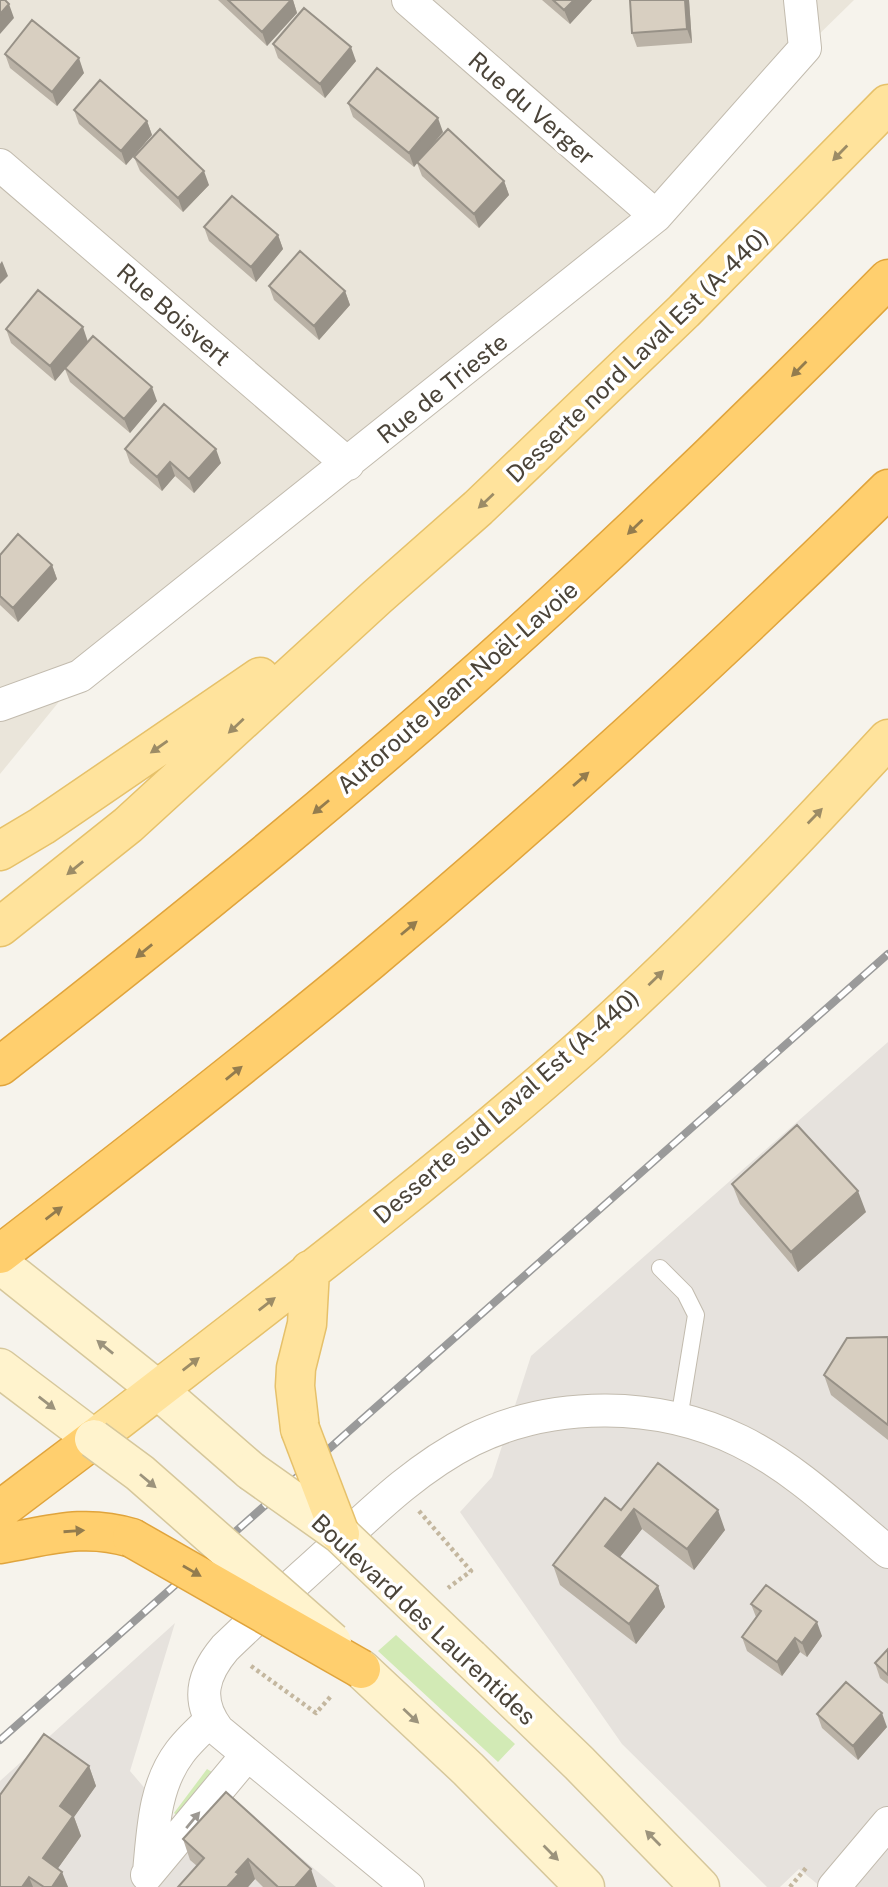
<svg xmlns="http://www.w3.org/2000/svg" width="888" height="1887" font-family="'Public Sans',sans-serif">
	<rect width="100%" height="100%" fill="#f6f3ec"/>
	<path fill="#eae5da" d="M0 0H854L805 48 656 216 80 676 0 774Z"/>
	<path fill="#e6e2dd" d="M888 1042V1887H821L799 1869 780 1887H767L622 1744 460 1512 492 1477 531 1356Z
		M175 1623 130 1771 200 1853 250 1815 336 1887H0V1781Z"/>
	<path fill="#d2eab5" d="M396 1635 515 1744 498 1762 378 1651Z
		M207 1769 212 1772 179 1817 174 1813Z"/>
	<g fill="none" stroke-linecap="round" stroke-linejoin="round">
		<defs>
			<path id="service" d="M660 1268 685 1293 696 1315 679 1419"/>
			<path id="minor" d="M408 0 656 216
				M0 165 348 464
				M0 705 80 676 656 216 805 48 800 0
				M149 1872C153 1831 154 1786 180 1752 189 1740 200 1730 211 1720
				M147 1875 247 1755
				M408 1887 218 1730C195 1700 203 1674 225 1648 259 1615 295 1583 330 1551 374 1510 418 1467 472 1440 554 1400 658 1401 740 1441 795 1468 841 1513 888 1552
				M834 1887 888 1823"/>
			<path id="secondary" d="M0 1264 158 1390 251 1471
				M0 1368 94 1439
				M470 1658 579 1763 700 1887
				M361 1669 468 1769 585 1887"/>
			<path id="primary" d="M0 851 42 826 260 677
				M0 927 128 825 377 597 478 508 684 311 888 104
				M300 1429 295 1386 296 1368 307 1324 310 1270
				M94 1439C260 1310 430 1183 588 1042 694 947 792 843 888 739"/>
			<path id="motorway" d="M0 1066C190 918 377 766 554 603 668 498 779 390 888 279
				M0 1254C125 1158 249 1062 370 961 549 811 721 653 888 489
				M0 1510 94 1439
				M0 1544C48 1536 83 1523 132 1538"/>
		</defs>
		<use href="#service" stroke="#c2bbae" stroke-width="18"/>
		<use href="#minor" stroke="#c2bbae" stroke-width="34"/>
		<use href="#secondary" stroke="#d6c79b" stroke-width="41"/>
		<use href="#primary" stroke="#e6c16a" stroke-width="41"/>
		<use href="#motorway" stroke="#e0a43c" stroke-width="41"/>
		<path stroke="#c4b79f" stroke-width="4.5" stroke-dasharray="3.5 3.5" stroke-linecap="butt" d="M419 1511 471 1571 448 1588
			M251 1666 316 1713 332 1695
			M790 1887 806 1868"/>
		<use href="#service" stroke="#fff" stroke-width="16"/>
		<use href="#minor" stroke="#fff" stroke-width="32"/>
		<use href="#secondary" stroke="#fff3cd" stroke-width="38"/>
		<use href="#primary" stroke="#ffe39c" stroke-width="38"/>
		<use href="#motorway" stroke="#ffcf6e" stroke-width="38"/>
		<defs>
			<path id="rail" d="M0 1740 888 954"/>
		</defs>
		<use href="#rail" stroke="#9a9a9a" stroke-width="8"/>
		<use href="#rail" stroke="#fff" stroke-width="5" stroke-dasharray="16" stroke-linecap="butt"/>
		<defs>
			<path id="secondary-bridge" d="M94 1439 140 1473 332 1642
				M251 1471 340 1534 470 1658"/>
			<path id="primary-bridge" d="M300 1429 340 1534"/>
			<path id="motorway-bridge" d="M132 1538 361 1669"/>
		</defs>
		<use href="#secondary-bridge" stroke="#d6c79b" stroke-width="41" stroke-linecap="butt"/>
		<use href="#primary-bridge" stroke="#e6c16a" stroke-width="41" stroke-linecap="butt"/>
		<use href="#motorway-bridge" stroke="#e0a43c" stroke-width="41" stroke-linecap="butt"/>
		<use href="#secondary-bridge" stroke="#fff3cd" stroke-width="38"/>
		<use href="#primary-bridge" stroke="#ffe39c" stroke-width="38"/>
		<use href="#motorway-bridge" stroke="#ffcf6e" stroke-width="38"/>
	</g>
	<path fill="#bab2a6" d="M218 0H293L297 13 267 46Z
		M542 0H592L570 24Z
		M689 0 692 43 637 47 632 33Z
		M273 44 356 61 325 98 278 58Z
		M5 54 84 73 57 106 10 68Z
		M348 103 443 132 424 154 504 181 509 195 479 228 422 176 417 163 414 167 353 117Z
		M74 110 147 121 152 135 126 165 79 124Z
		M134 157 209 185 183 212 140 171Z
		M204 227 278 235 283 249 256 282 209 241Z
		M269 286 345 291 350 305 319 340 274 300Z
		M6 329 88 342 157 401 130 433 70 382 65 369 55 381 11 343Z
		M125 449 221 463 194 493 175 476 162 491 130 463Z
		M0 555 52 565 57 579 18 622 0 605Z
		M732 1184 866 1212 798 1272 740 1204Z
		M888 1337V1440L831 1395 824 1375Z
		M658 1463 725 1530 694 1570 642 1529 620 1557 658 1586 665 1607 636 1644 560 1585 553 1565 621 1510Z
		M751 1604 822 1636 807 1657 800 1652 782 1676 747 1651 742 1637 756 1617Z
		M888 1649V1684L880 1678 875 1663Z
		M817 1714 887 1727 858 1760 822 1728Z
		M89 1766 96 1786 74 1817 81 1836 58 1868 68 1887H0Z
		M226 1792 317 1887H263L255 1879 248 1887H178L197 1866 190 1860 183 1839Z"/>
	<path fill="#979187" d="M291 0H293L297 13 267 46 262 32Z
		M574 0H592L570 24 564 10Z
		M685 0H689L692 43 687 29Z
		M9 4 14 18 0 34V14Z
		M351 47 356 61 325 98 320 84Z
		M79 58 84 73 57 106 52 92Z
		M438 118 443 132 414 167 409 153Z
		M147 121 152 135 126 165 121 151Z
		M204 171 209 185 183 212 178 198Z
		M504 181 509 195 479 228 474 214Z
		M278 235 283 249 256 282 251 267Z
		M2 261 8 276 0 284V264Z
		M345 291 350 305 319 340 314 326Z
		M83 327 88 342 55 381 50 366Z
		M152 387 157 401 130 433 124 419Z
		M216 449 221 463 194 493 189 479Z
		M170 462 175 476 162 491 157 477Z
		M52 565 57 579 18 622 13 608Z
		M858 1191 866 1212 798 1272 791 1252Z
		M634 1509 642 1529 613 1566 605 1546Z
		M718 1510 725 1530 694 1570 687 1549Z
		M658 1586 665 1607 636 1644 629 1624Z
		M817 1622 822 1636 807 1657 802 1643Z
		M795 1638 800 1652 782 1676 777 1662Z
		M882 1713 887 1727 858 1760 853 1746Z
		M89 1766 96 1786 74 1817 81 1836 51 1878 43 1858 60 1806Z
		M248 1859 255 1879 248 1887H227L236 1872Z
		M311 1869 317 1887H295Z
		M62 1872 68 1887H52Z
		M29 1877 33 1887H22Z"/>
	<path fill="#d8cfc1" stroke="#979187" stroke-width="2" d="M0 0H5L9 4 0 14Z
		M228 0H291L262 32Z
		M553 0H574L564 10Z
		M630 0H685L687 29 632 33Z
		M304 8 351 47 320 84 273 44Z
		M32 20 79 58 52 92 5 54Z
		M377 68 438 118 409 153 348 103Z
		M100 80 147 121 121 151 74 110Z
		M160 129 204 171 178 198 134 157Z
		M448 129 504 181 474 214 417 162Z
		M232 196 278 235 251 267 204 227Z
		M300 251 345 291 314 326 269 286Z
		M38 290 83 327 50 366 6 329Z
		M93 336 152 387 124 419 65 368Z
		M164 404 216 449 189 479 170 462 157 477 125 449Z
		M18 534 52 565 13 608 0 596V555Z
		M797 1125 858 1191 791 1252 732 1184Z
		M888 1337V1425L824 1375 847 1338Z
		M658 1463 718 1510 687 1549 634 1509 605 1546 658 1586 629 1624 553 1565 605 1498 621 1510Z
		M766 1585 817 1622 802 1643 795 1638 777 1662 742 1637 761 1611 751 1604Z
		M888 1649V1675L875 1663Z
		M846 1682 882 1713 853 1746 817 1714Z
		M44 1734 89 1766 60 1806 73 1816 43 1858 62 1872 52 1887H44L29 1877 22 1887H0V1795Z
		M226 1792 311 1869 295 1887H278L248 1859 236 1872 239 1874 227 1887H178L204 1858 183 1839Z"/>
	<defs><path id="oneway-solid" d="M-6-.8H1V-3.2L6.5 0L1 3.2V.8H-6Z" transform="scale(1.75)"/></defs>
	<g fill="#9c8c66">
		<use href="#oneway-solid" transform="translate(840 153) rotate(134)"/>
		<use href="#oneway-solid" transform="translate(486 501) rotate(137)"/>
		<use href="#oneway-solid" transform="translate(236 726) rotate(137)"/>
		<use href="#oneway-solid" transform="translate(159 747) rotate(145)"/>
		<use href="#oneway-solid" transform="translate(815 816) rotate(-46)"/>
		<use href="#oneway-solid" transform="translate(75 868) rotate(141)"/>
		<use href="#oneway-solid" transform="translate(656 978) rotate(-44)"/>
		<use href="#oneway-solid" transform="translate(267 1304) rotate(-38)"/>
		<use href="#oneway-solid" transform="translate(191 1364) rotate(-38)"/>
	</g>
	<g fill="#937c4e">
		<use href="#oneway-solid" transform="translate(799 369) rotate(135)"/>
		<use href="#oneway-solid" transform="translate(635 527) rotate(136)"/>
		<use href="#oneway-solid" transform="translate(581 779) rotate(-41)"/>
		<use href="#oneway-solid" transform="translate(321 807) rotate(140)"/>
		<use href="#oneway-solid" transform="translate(409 928) rotate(-40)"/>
		<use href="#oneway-solid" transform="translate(144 951) rotate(141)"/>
		<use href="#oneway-solid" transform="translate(234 1073) rotate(-39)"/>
		<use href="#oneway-solid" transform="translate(54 1213) rotate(-37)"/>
		<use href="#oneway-solid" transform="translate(74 1531) rotate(-4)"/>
		<use href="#oneway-solid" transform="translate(192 1571) rotate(30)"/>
	</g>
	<g fill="#9c937c">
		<use href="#oneway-solid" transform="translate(105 1347) rotate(-141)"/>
		<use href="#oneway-solid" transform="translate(47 1403) rotate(38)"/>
		<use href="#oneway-solid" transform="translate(148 1481) rotate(40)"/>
		<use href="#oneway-solid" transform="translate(411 1716) rotate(43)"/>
		<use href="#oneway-solid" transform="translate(653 1838) rotate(-135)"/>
		<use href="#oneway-solid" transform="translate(551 1853) rotate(45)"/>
	</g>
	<use fill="#9c9892" href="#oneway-solid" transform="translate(193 1820) rotate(-50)"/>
	<g text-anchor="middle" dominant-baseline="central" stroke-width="7" stroke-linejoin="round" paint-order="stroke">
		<g font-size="24" fill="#4b4439" stroke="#fff">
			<text transform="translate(532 108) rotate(41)">Rue du Verger</text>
			<text transform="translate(174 314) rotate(41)">Rue Boisvert</text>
			<text transform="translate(637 355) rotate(-44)">Desserte nord Laval Est (A-440)</text>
			<text transform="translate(442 388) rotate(-39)">Rue de Trieste</text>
			<text transform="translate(457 687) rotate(-41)">Autoroute Jean-Noël-Lavoie</text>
			<text transform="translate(506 1106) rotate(-41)">Desserte sud Laval Est (A-440)</text>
			<text transform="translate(424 1619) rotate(43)">Boulevard des Laurentides</text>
		</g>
	</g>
</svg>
